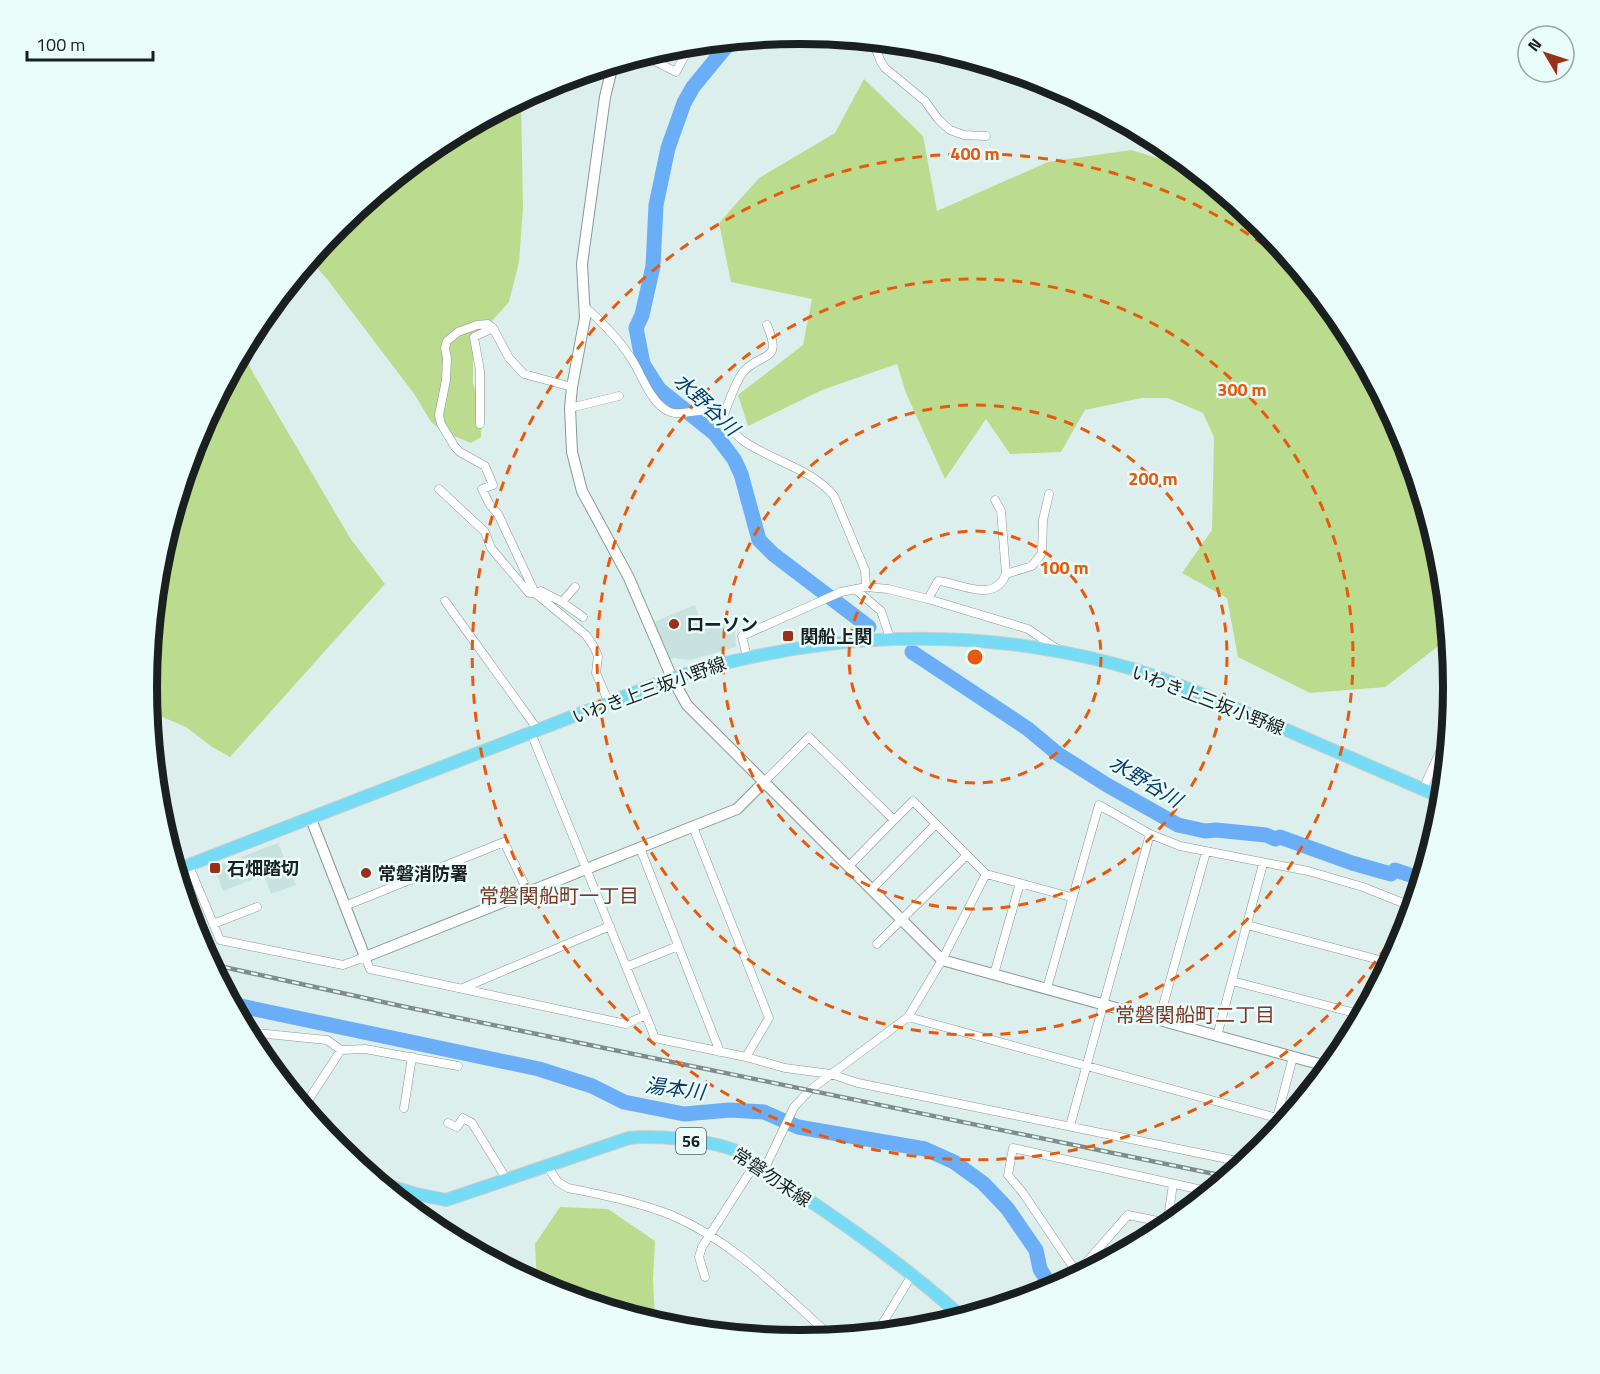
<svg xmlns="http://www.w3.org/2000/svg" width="1600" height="1374" font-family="'Titillium Web','Noto Sans JP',sans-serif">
	<rect width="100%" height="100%" fill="#dcefed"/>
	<path fill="#c7e2df" d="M695 605 703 629 734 621 736 647 690 660 674 658 669 660 654 622Z
		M278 843 296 885 271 894 264 875 223 891 214 867Z"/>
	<path fill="#bbdc8e" d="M864 79 923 136 937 211 1048 162 1131 150 1171 162 1254 221 1253 217 1263 225 1344 324 1404 437 1441 560 1449 638 1385 687 1310 693 1238 657 1227 598 1182 573 1212 530 1214 437 1203 413 1168 398H1142L1085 410 1061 452 1010 454 986 419 945 479 906 393 897 364 822 390 748 426 738 395 803 345 812 299 731 282 719 223 759 178 835 133Z
		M521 98 523 209 519 262 509 302 482 332 473 355V383L482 411 481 437 471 443 444 432 431 422 415 395 327 279 309 259 338 224 437 143Z
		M242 350 252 371 350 538 385 584 230 757 212 747 186 727 148 711 146 687 159 559 196 436Z
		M560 1207 608 1209 655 1241 653 1279 655 1323 549 1291 537 1284 535 1244Z"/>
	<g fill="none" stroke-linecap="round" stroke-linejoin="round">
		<path stroke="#6aaef8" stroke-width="15" d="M737 39 725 48 693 87 684 103 668 148 656 205 653 266 642 315 636 328 643 364 659 389 715 434 734 459 741 474 759 540 773 554 869 627
			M912 652 1028 729 1058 754 1107 785 1178 825 1205 831 1216 830 1266 835 1275 839 1280 837 1352 863 1391 874 1395 870 1422 879
			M231 1004 539 1069 592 1086 624 1102 684 1114 730 1110 764 1112 798 1127 925 1149 954 1162 983 1183 1007 1208 1036 1250 1040 1269 1053 1290"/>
		<defs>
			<path id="street" d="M872 40 881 62 885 68 925 101 938 119 950 130 964 135 986 136
				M643 55 676 72 691 44
				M585 307C603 323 618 338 631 358 641 373 648 396 663 408 678 420 695 407 711 412 726 416 732 435 745 442 773 461 812 469 834 496L865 570 866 587
				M493 328 488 324 477 325 458 332 447 341 445 348 447 358 446 380 439 415 441 424 455 447 460 452 485 466 493 485 482 489 490 505 498 514 535 593 541 591 562 602 575 587
				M570 408 619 396
				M722 419C728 406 735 381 744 371 763 351 783 363 767 325
				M480 424V371L474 337 493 328 509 358 524 374 572 387
				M439 489 485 532 491 548 529 593H535L586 635 594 647 598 656 596 673 609 703
				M1006 574 1032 566 1042 553 1043 520 1049 494
				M855 589 881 611 890 638
				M928 599 938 581C959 582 994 605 1006 574L1001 511 995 500
				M445 601 538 730
				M562 602 583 617
				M747 657 742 636 841 592 866 587 888 589 928 599 1028 629 1057 649
				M531 733 655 1038 746 1057 785 1068 831 1074 858 1083 1247 1163
				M764 782 809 737 894 820 913 801 986 874 1071 897
				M1423 789 1443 745 1445 736 1443 726 1452 705
				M693 827 769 1018 746 1057
				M640 848 720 1052
				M189 866 220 940 343 965 365 957 370 969 626 1024 646 1015
				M849 866 894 820
				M872 889 936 824
				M345 906 504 842 528 892
				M213 924 257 907
				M1247 925 1391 963
				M877 944 967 855
				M626 967 678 946
				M994 974 1020 883
				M1232 981 1363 1015
				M463 988 610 926
				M1047 988 1099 805 1150 834 1180 846 1308 871 1363 887 1413 907
				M908 1017 1277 1118
				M1159 1020 1206 852
				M246 1032 327 1040 341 1050 365 1049 458 1066
				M1217 1036 1263 864
				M404 1108 412 1057
				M305 1110 311 1096 341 1050
				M448 1123 457 1127 463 1118 472 1123 507 1180
				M1070 1126 1150 834
				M1272 1137 1293 1057
				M547 1166 558 1182 568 1188C602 1195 639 1202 671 1215 735 1242 782 1293 833 1338
				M764 1170 794 1107 810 1090 908 1017 942 960 986 874
				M1167 1226 1173 1184
				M1077 1273 1128 1215 1168 1223
				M1079 1276 1023 1193 1008 1175 1013 1148 1211 1192
				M705 1277 699 1257 702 1247 755 1164
				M876 1334 912 1275"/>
			<path id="secondary" d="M613 64 605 97 582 264 585 318 572 387 570 408 572 452 582 491 629 578 672 678 687 705 942 960 1330 1067
				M311 819 365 957 737 809 764 782"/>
			<path id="primary" d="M176 870 672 678C820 632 965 625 1115 664 1168 678 1218 701 1268 722 1326 747 1385 773 1443 798
				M377 1182 416 1194 446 1200 629 1138C656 1135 709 1140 734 1150 811 1201 895 1256 963 1318"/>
		</defs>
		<use href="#street" stroke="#879896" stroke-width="9"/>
		<use href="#secondary" stroke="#879896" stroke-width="12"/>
		<use href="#primary" stroke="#cdcece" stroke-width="14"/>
		<use href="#street" stroke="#fff" stroke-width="8"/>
		<use href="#secondary" stroke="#fff" stroke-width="10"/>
		<use href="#primary" stroke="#76dbf4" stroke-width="12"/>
		<defs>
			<path id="rail" d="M210 964 401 1006 1229 1177"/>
		</defs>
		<use href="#rail" stroke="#7f8c8b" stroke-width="4.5"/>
		<use href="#rail" stroke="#e9fcfa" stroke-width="2" stroke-dasharray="7" stroke-linecap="butt"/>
	</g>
	<g fill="none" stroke="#e8590c" stroke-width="3" stroke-dasharray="10 8">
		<circle cx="975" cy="657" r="126"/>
		<circle cx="975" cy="657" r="252"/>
		<circle cx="975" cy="657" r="378"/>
		<path d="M1415 901A503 503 0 1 1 1305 277"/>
	</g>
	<g fill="#993018" stroke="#e9fcfa" stroke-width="2">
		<circle cx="674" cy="624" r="6"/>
		<rect x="782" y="630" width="12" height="12" rx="3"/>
		<rect x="209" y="862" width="12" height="12" rx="3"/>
		<circle cx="366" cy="873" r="6"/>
	</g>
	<g text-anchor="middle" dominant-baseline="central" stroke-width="5" stroke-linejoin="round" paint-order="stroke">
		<rect fill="#e9fcfa" stroke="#586261" stroke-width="1.5" x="676" y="1128" width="30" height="26" rx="4.5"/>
		<g font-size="16" font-weight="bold" fill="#1a2020">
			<text x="691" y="1141">56</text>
		</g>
		<g font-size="18" font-weight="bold" fill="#1a2020" stroke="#e9fcfa" text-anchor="start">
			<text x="686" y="624">ローソン</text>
			<text x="800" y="636">関船上関</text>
			<text x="227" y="868">石畑踏切</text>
			<text x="378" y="873">常磐消防署</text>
		</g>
		<g font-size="18" fill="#1a2020" stroke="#e9fcfa">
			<text transform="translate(649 690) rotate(-20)">いわき上三坂小野線</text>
			<text transform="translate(1208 700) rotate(21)">いわき上三坂小野線</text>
			<text transform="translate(772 1177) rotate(34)">常磐勿来線</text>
		</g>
		<g font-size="20" font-style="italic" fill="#093b69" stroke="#e9fcfa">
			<text transform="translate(707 404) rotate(43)">水野谷川</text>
			<text transform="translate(1146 781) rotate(31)">水野谷川</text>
			<text transform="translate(675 1088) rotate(7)">湯本川</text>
		</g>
		<g font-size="20" fill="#7b3626" stroke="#e9fcfa">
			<text x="559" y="895">常磐関船町一丁目</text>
			<text x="1195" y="1014">常磐関船町二丁目</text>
		</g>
	</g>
	<path d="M0 0H1600V1374H0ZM157 687a643 643 0 1 1 1286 0a643 643 0 1 1-1286 0Z" fill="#e9fcfa" fill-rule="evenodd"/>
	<path fill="none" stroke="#1a2020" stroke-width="8" d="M157 687a643 643 0 1 1 1286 0a643 643 0 1 1-1286 0Z"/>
	<circle cx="975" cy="657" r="9" fill="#e8590c" stroke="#e9fcfa" stroke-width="3"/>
	<g font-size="18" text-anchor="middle" font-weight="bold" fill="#e8590c" stroke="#e9fcfa" stroke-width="5" stroke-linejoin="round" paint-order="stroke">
		<text x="975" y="160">400 m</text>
		<text x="1242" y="396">300 m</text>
		<text x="1153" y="485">200 m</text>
		<text x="1064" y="574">100 m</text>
	</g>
	<g transform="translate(1546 54) rotate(309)"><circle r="28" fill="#e9fcfa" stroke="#96a4a3" stroke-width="1.5"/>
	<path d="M0-4.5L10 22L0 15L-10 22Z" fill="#993018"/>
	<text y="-9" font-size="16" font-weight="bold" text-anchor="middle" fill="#1a2020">N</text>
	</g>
	<path d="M27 51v9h126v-9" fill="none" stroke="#1a2020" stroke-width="3"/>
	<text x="36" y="51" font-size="18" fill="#1a2020" stroke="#e9fcfa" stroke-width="4.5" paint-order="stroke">100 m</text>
</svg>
